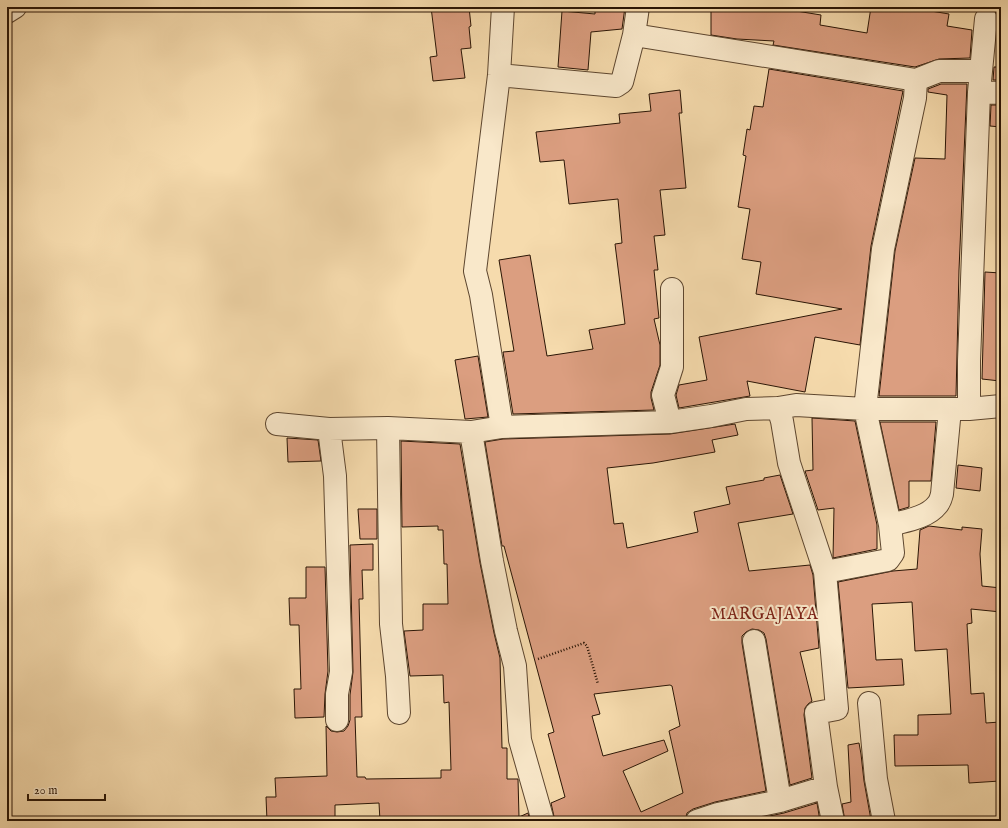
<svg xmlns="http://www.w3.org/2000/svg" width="1008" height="828" font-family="'IM FELL English',serif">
	<rect width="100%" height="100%" fill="#f6dbad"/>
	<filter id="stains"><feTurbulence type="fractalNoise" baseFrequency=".005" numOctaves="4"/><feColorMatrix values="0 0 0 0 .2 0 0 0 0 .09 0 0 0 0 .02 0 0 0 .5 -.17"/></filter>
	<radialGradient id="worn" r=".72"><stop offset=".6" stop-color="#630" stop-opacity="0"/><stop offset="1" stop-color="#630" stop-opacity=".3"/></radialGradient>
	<path fill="#db9e80" stroke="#2a1505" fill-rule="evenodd" d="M431 7H469L471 26 469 27 471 48 461 49 465 78 433 81 430 57 437 56Z
		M595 7H625L622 29 591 32 588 70 558 67 562 11 595 14Z
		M711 7H785L784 9 821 15 820 25 867 33 871 7H907L949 14 947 26 972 30 970 58 939 59 915 67 773 45 774 41 737 39 711 35Z
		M994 67H1001V80H993Z
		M769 69 903 91 871 246 860 345 815 337 805 392 747 381 750 396 679 408 676 395 679 385 707 380 699 337 842 309 756 294 761 262 742 259 750 209 738 207 746 156 743 155 747 129 750 130 754 106 763 107Z
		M941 84H967L959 270 956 396H879L895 251 915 158 945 159 947 95 928 92V89Z
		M680 90 682 113H679L686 188 660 190 665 235 654 236 658 270H654L659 318 654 319 660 345V365L651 392V398L654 410 513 414 503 352 514 351 499 260 530 255 547 356 593 349 589 330 625 324 615 244 622 243 618 199 569 204 564 160 540 162 536 132 620 123 619 114 651 111 649 94Z
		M991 105H1001V127L990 126Z
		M985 272 1001 273V367L1000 381 982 379Z
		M478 356 488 417 465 419 455 360Z
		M812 418 855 421 877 525V549L833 558 834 508 818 510 805 471 813 470Z
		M880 422H936L931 481H909V507L899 510Z
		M735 424 738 435 712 440 715 452 653 463 607 468 614 524 623 523 627 548 698 532 694 512 730 504 726 487 764 480V478L780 475 793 514 738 523 749 571 810 565 813 575 819 648 800 652 812 701 808 704 805 708 804 715 812 778 790 785 766 639 764 633 759 630 752 629 746 632 742 636V643L766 791 715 802 693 809 687 813 685 821H555L551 803 565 797 548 734 554 732 504 546H502L485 442 503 439 670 434ZM670 685 672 686 680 726 669 731 683 793 641 812 623 771 668 751 664 740 603 756 592 716 600 714 594 694Z
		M287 438 318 440 321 461 288 462Z
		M401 441 460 444 480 563 494 633 500 658 502 748H507V779H518L519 817 528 813 530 821H380L379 803 335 805V819L267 821 266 797H276L275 778 327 776 326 726 331 731 337 732 344 731 348 726 350 720V695L353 672 350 545 373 544V570H362L363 599H359L362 717H355L357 777H365L366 779 441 778V770H451L449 702 444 703 443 675 410 676 404 631 423 630V604H448L447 564H444L443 530H438V526L402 527Z
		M958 465 982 468 980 491 956 488Z
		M358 509H377V539H360Z
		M929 526 962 530V527L982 529 980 554 982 586 1001 588V612L971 609 972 623 967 624 971 694 984 693 986 723 1000 722 1001 742H997L1000 781 969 783 968 765 895 766 894 735H918V715L951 714 947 649 915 651 912 602 872 604 876 660 902 659 904 685 848 688 838 582 893 571 917 569 920 530Z
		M306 567H325L328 671 325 694 324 717 295 718 294 689H301L299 625H290L289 598H306Z
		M859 743 861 754 864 781 871 820 865 821H845L842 804 851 802 848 745Z
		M817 803 820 821H809V820L803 821H746L784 813Z"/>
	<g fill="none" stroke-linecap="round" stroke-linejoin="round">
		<defs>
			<path id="minor" d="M638 7 634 35 916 80 915 98 883 249 865 409 890 525 893 553 888 560 825 572 789 463 782 421 778 408
				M7 12 15 7
				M499 75 616 86 622 82 634 35
				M916 80 939 71H981
				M979 92 1001 93
				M969 409V361L979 92 986 19
				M670 422 663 395 672 367V289
				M277 424 329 429 388 428 471 432 502 427 670 422 711 416 746 409 778 408 796 405 865 409H969L1001 406
				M502 427 481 295 475 271 499 75 503 7
				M388 428 391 624 397 676 399 713
				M329 429 335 476 341 672 337 694V720
				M471 432 492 561 506 631 515 666 520 740 543 821
				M890 525C904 521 927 518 937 505 940 502 941 498 942 494L950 409
				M825 572 837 709 816 713 826 787 833 821
				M754 641 780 801
				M869 703 876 779 884 821
				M697 821 718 814 780 801 826 787"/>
		</defs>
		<use href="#minor" stroke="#5d462f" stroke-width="24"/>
		<path stroke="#2a1505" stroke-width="2.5" stroke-dasharray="1 2" stroke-linecap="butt" d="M538 659 584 643 587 646 598 684"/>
		<use href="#minor" stroke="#f9e8ca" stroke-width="22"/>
	</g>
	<g text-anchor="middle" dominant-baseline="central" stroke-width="4" stroke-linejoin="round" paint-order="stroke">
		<g font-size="16" letter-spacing="1" fill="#7a1f14" stroke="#f9e8ca">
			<text x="765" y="615">MARGAJAYA</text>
		</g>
	</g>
	<rect width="1008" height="828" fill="none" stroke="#f6dbad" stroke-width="24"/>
	<rect x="8" y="8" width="992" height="812" fill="none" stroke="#2a1505" stroke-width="2"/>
	<rect x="12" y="12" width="984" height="804" fill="none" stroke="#2a1505"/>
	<path d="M28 794v6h77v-6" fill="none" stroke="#2a1505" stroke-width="2"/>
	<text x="34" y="794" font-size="12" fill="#2a1505" stroke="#f9e8ca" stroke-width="3" paint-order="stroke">20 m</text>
	<rect width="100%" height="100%" filter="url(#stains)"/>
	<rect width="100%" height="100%" fill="url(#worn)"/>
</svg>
